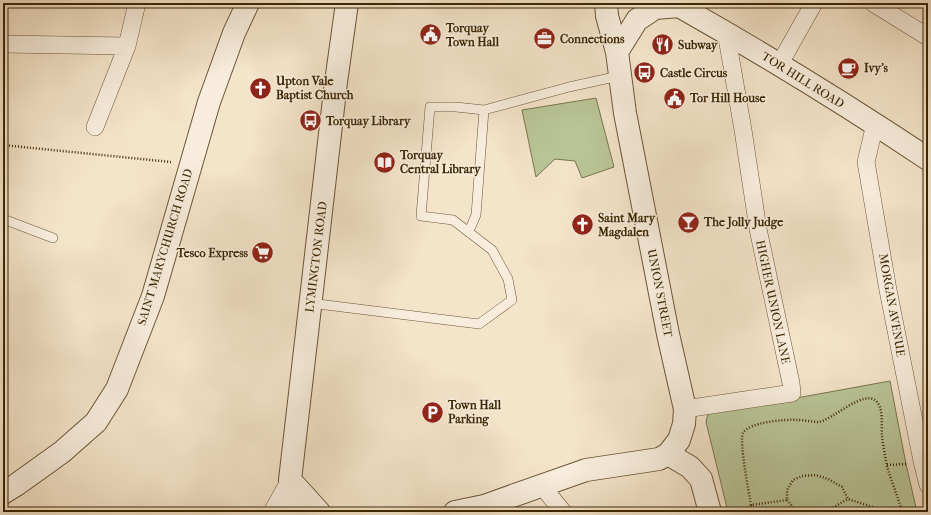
<svg xmlns="http://www.w3.org/2000/svg" width="931" height="515" font-family="'IM FELL French Canon',serif">
	<rect width="100%" height="100%" fill="#f4e4ca"/>
	<filter id="stains"><feTurbulence type="fractalNoise" baseFrequency=".005" numOctaves="4"/><feColorMatrix values="0 0 0 0 .2 0 0 0 0 .09 0 0 0 0 .02 0 0 0 .5 -.17"/></filter>
	<radialGradient id="worn" r=".72"><stop offset=".6" stop-color="#630" stop-opacity="0"/><stop offset="1" stop-color="#630" stop-opacity=".3"/></radialGradient>
	<path fill="#b9c598" stroke="#7a764e" d="M596 98 614 167 582 178 575 161 555 159 536 177 522 110Z
		M890 381 906 464 917 512H728L706 422 708 413 740 405 802 397Z"/>
	<g fill="none" stroke-linecap="round" stroke-linejoin="round">
		<defs>
			<path id="service" d="M484 110 569 87 619 76
				M3 219 53 238
				M310 303 479 324 512 300 508 279 492 250 453 220 421 216 430 107H456L484 110 476 215 469 231"/>
			<path id="minor" d="M873 3 928 37
				M3 44 127 46
				M779 65 814 3
				M875 124 866 162 888 290 922 461 928 485
				M95 127 127 46 137 3
				M685 409 792 393 791 383 758 229 743 130 726 32
				M542 486 563 512
				M272 512 290 480"/>
			<path id="tertiary" d="M677 3 679 6C764 54 847 105 928 159
				M617 52 637 20 655 8 679 6
				M668 454 690 467 701 479 710 512
				M290 480 319 512
				M3 493 16 485 62 452 96 422 117 389 153 296 209 102 234 33 248 3
				M291 512 290 480 336 82 347 3
				M455 512 484 506 586 470 659 459 668 454 679 440 684 424 685 409 668 334 625 113 617 52 607 16 606 3"/>
		</defs>
		<use href="#service" stroke="#6a5635" stroke-width="10"/>
		<use href="#minor" stroke="#6a5635" stroke-width="18"/>
		<use href="#tertiary" stroke="#6a5635" stroke-width="24"/>
		<path stroke="#3c2603" stroke-width="2.5" stroke-dasharray="1 2" stroke-linecap="butt" d="M3 145 171 162
			M887 465 906 464
			M787 500 797 512
			M751 505C749 493 739 442 743 433 749 422 786 419 798 420 805 420 812 422 819 422 832 420 864 389 876 401 884 408 881 425 882 436 883 445 885 456 887 466 891 481 898 496 902 512
			M752 512 751 505 787 500V490L793 480 802 476 816 475 828 479 842 487 848 499 888 512
			M825 512 848 499"/>
		<use href="#service" stroke="#f8eddd" stroke-width="9"/>
		<use href="#minor" stroke="#f8eddd" stroke-width="17"/>
		<use href="#tertiary" stroke="#f8eddd" stroke-width="22"/>
	</g>
	<defs>
		<symbol id="civic-disc" viewBox="-11 -11 22 22"><circle r="9.5" fill="#8f2418" stroke="#f8eddd"/><path d="M-.6-6.5H3V-4.5H.6V-3L4-1V1h2V6H-6V1h2V-1L-.6-3ZM-1.2 2.5V6h2.4V2.5Z" fill="#fff"/></symbol>
		<symbol id="office-disc" viewBox="-11 -11 22 22"><circle r="9.5" fill="#8f2418" stroke="#f8eddd"/><path d="M-6-3h4V-5.5h4V-3h4V5H-6ZM-1-4.5V-3h2v-1.5ZM-6 0V1H6V0Z" fill="#fff"/></symbol>
		<symbol id="restaurant-disc" viewBox="-11 -11 22 22"><circle r="9.5" fill="#8f2418" stroke="#f8eddd"/><path d="M-5-6h1v4h1v-4h1v4h1v-4h1v5L-1.5 .5V6h-2V.5L-5-1ZM5-6V6H3V1.5H1.5Q1.5-4 5-6Z" fill="#fff"/></symbol>
		<symbol id="cafe-disc" viewBox="-11 -11 22 22"><circle r="9.5" fill="#8f2418" stroke="#f8eddd"/><path d="M-5.5-4.5H6V0H3Q3 3.5 0 3.5H-2.5Q-5.5 3.5-5.5 0ZM3-3.2v2h1.7v-2ZM-6 4.5H4V6H-6Z" fill="#fff"/></symbol>
		<symbol id="bus-disc" viewBox="-11 -11 22 22"><circle r="9.5" fill="#8f2418" stroke="#f8eddd"/><path d="M-5-6H5V4H4V6H2V4H-2V6H-4V4H-5ZM-3.5-4V0h7V-4ZM-3.5 1.2v1.5H-2V1.2ZM2 1.2v1.5H3.5V1.2Z" fill="#fff"/></symbol>
		<symbol id="church-disc" viewBox="-11 -11 22 22"><circle r="9.5" fill="#8f2418" stroke="#f8eddd"/><path d="M-1.2-6h2.4v3.5h3.3v2.4h-3.3V6h-2.4V-.1h-3.3v-2.4h3.3Z" fill="#fff"/></symbol>
		<symbol id="library-disc" viewBox="-11 -11 22 22"><circle r="9.5" fill="#8f2418" stroke="#f8eddd"/><path d="M-6-4Q-3-5.5-.7-3.5V5Q-3 3-6 4ZM6-4Q3-5.5 .7-3.5V5Q3 3 6 4Z" fill="#fff"/></symbol>
		<symbol id="bar-disc" viewBox="-11 -11 22 22"><circle r="9.5" fill="#8f2418" stroke="#f8eddd"/><path d="M-6-5H6L.8 .8V4.5H3.5V6h-7V4.5H-.8V.8Z" fill="#fff"/></symbol>
		<symbol id="supermarket-disc" viewBox="-11 -11 22 22"><circle r="9.5" fill="#8f2418" stroke="#f8eddd"/><path d="M-6-5.5h2.5l.6 2H6L4.5 2H-2.5L-4.4-4H-6ZM-1.5 3.2a1.3 1.3 0 1 0 .1 0ZM3 3.2a1.3 1.3 0 1 0 .1 0Z" fill="#fff"/></symbol>
		<symbol id="parking-disc" viewBox="-11 -11 22 22"><circle r="9.5" fill="#8f2418" stroke="#f8eddd"/><path d="M-3.5-5.5H1a3.5 3.5 0 0 1 0 7H-1V5.5H-3.5ZM-1-3.4V-.6H.8a1.4 1.4 0 0 0 0-2.8Z" fill="#fff"/></symbol>
	</defs>
	<g fill-rule="evenodd">
		<use href="#civic-disc" x="418" y="22" width="25" height="25"/>
		<use href="#office-disc" x="532" y="26" width="25" height="25"/>
		<use href="#restaurant-disc" x="650" y="32" width="25" height="25"/>
		<use href="#cafe-disc" x="836" y="56" width="25" height="25"/>
		<use href="#bus-disc" x="632" y="60" width="25" height="25"/>
		<use href="#church-disc" x="248" y="76" width="25" height="25"/>
		<use href="#civic-disc" x="662" y="86" width="25" height="25"/>
		<use href="#bus-disc" x="298" y="108" width="25" height="25"/>
		<use href="#library-disc" x="372" y="150" width="25" height="25"/>
		<use href="#bar-disc" x="676" y="210" width="25" height="25"/>
		<use href="#church-disc" x="570" y="212" width="25" height="25"/>
		<use href="#supermarket-disc" x="250" y="240" width="25" height="25"/>
		<use href="#parking-disc" x="420" y="400" width="25" height="25"/>
	</g>
	<g text-anchor="middle" dominant-baseline="central" stroke-width="3" stroke-linejoin="round" paint-order="stroke">
		<g font-size="12" font-weight="bold" fill="#3c2603" stroke="#f8eddd" text-anchor="start">
			<text x="446" y="28">Torquay<tspan x="446" dy="14">Town Hall</tspan></text>
			<text x="560" y="39">Connections</text>
			<text x="678" y="45">Subway</text>
			<text x="864" y="68">Ivy's</text>
			<text x="660" y="73">Castle Circus</text>
			<text x="276" y="81">Upton Vale<tspan x="276" dy="14">Baptist Church</tspan></text>
			<text x="690" y="98">Tor Hill House</text>
			<text x="326" y="121">Torquay Library</text>
			<text x="400" y="155">Torquay<tspan x="400" dy="14">Central Library</tspan></text>
			<text x="598" y="218">Saint Mary<tspan x="598" dy="14">Magdalen</tspan></text>
			<text x="704" y="222">The Jolly Judge</text>
			<text x="248" y="253" text-anchor="end">Tesco Express</text>
			<text x="448" y="405">Town Hall<tspan x="448" dy="14">Parking</tspan></text>
		</g>
		<g font-size="12" fill="#3c2603" stroke="#f8eddd">
			<text transform="translate(803 80) rotate(32)">TOR HILL ROAD</text>
			<text transform="translate(165 247) rotate(-73)">SAINT MARYCHURCH ROAD</text>
			<text transform="translate(316 257) rotate(-83)">LYMINGTON ROAD</text>
			<text transform="translate(660 293) rotate(79)">UNION STREET</text>
			<text transform="translate(773 302) rotate(78)">HIGHER UNION LANE</text>
			<text transform="translate(892 305) rotate(80)">MORGAN AVENUE</text>
		</g>
	</g>
	<rect width="931" height="515" fill="none" stroke="#f4e4ca" stroke-width="16"/>
	<rect x="4" y="4" width="923" height="507" fill="none" stroke="#3c2603" stroke-width="2"/>
	<rect x="8" y="8" width="915" height="499" fill="none" stroke="#3c2603"/>
	<rect width="100%" height="100%" filter="url(#stains)"/>
	<rect width="100%" height="100%" fill="url(#worn)"/>
</svg>
